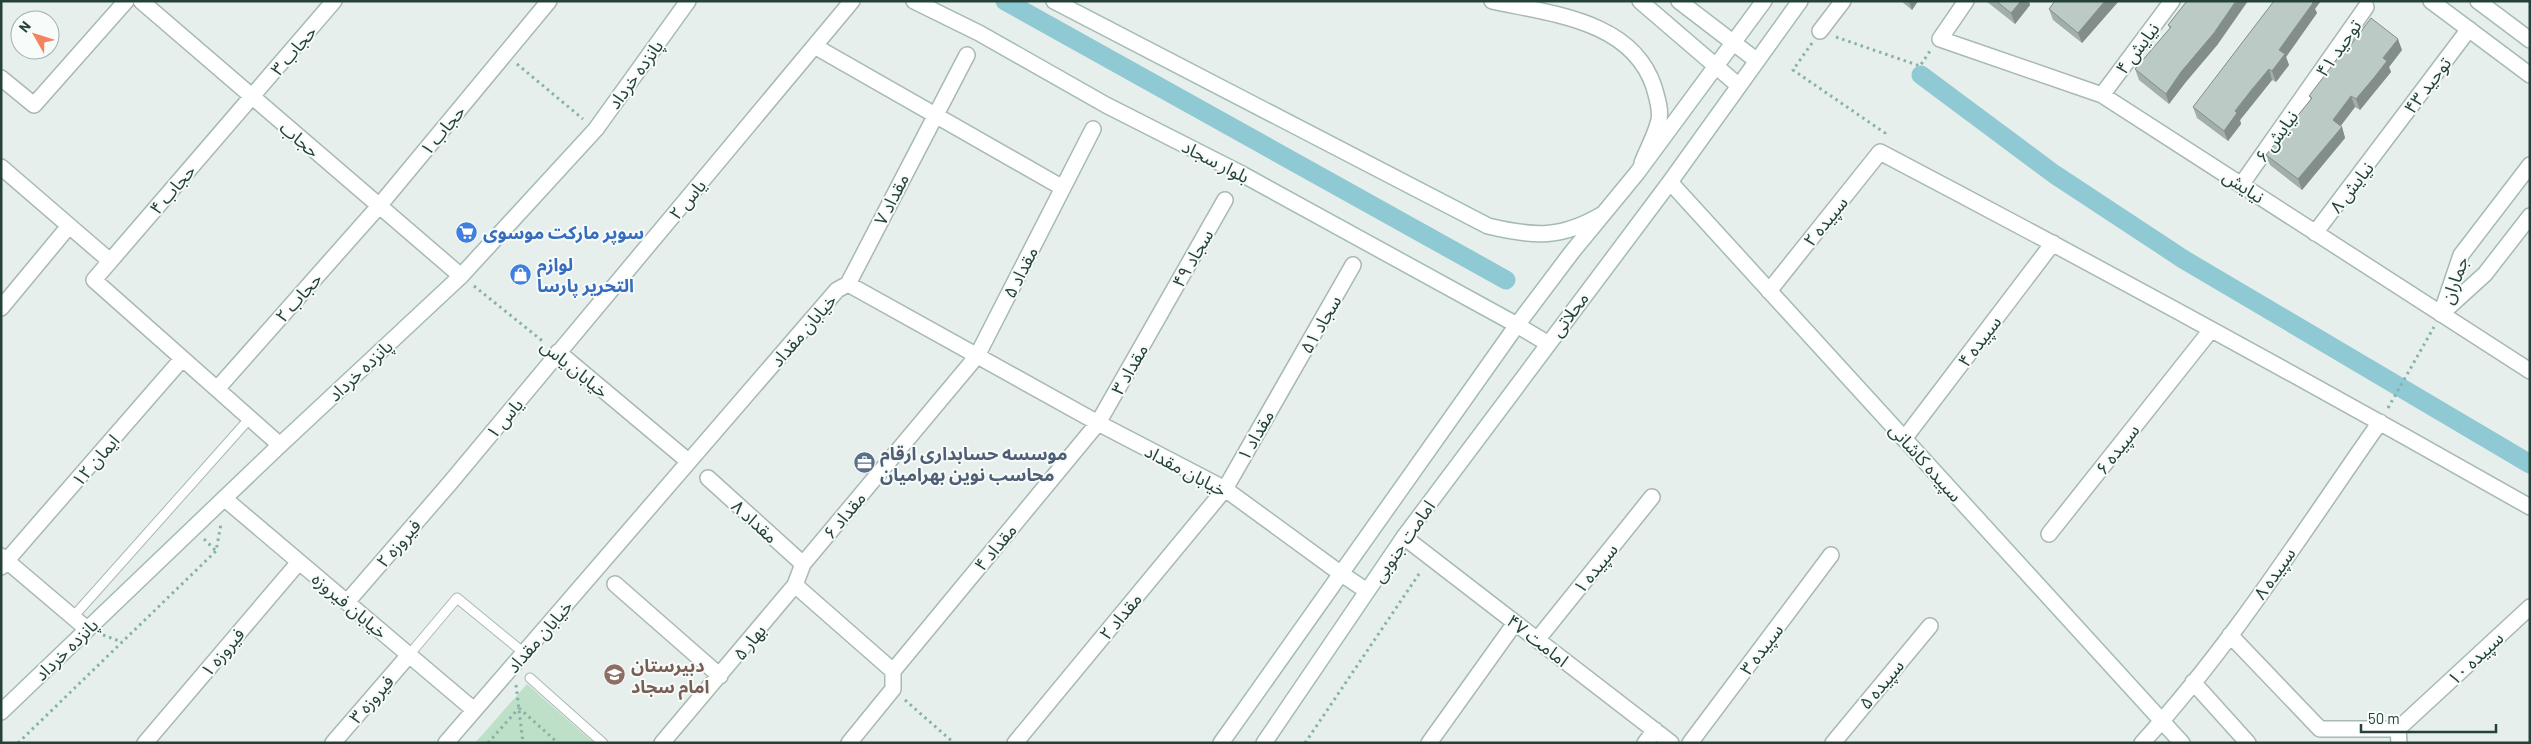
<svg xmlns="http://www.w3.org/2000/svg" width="2531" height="744" font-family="Barlow,'Noto Sans Arabic',sans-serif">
	<rect width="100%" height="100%" fill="#e6efeb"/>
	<path fill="#bfe0c8" d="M527 684 594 743H475Z"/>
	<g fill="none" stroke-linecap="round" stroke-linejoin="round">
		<path stroke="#8ec9d4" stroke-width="19" d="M1005 1 1506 280
			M1921 75 2054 174 2183 259 2530 464"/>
		<defs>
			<path id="lane" d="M73 617 250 418
				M409 655 457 598 524 653
				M530 678 603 743"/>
			<path id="street" d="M141 1 461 276
				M1492 1C1551 14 1632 20 1654 87 1657 98 1661 109 1659 120 1656 134 1647 150 1642 163
				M1966 1 1940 39 2102 95 2530 371
				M1820 31 1843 1
				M816 47 1063 188
				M1 78 34 105 126 1
				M2102 95 2172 1
				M1 167 110 261
				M2241 185 2366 7
				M2315 233 2469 29
				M848 284 967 55
				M1769 291 1880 152C2099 267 2315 385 2530 507
				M1 308 69 226
				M558 352 688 461
				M217 389 379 206 549 1
				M1904 439 2053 243
				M280 445 94 280 334 1
				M708 478 803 564
				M225 499 474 710
				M2049 534 2211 330
				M1404 537 1671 743
				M1 556 87 629
				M1 567 182 359
				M615 584 720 676
				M795 585 893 671V689L849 743
				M347 602 450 483 852 1
				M2230 635 2320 729H2398L2399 743
				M1537 640 1652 497
				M893 671 1098 423 1225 200
				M2193 682 2248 743
				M2398 729 2530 607
				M145 743 299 562
				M333 743 409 655
				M446 743 837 290 848 284 1098 423 1225 489 1340 573
				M662 743 795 585 803 564 977 356 1093 129
				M1015 743 1225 489 1353 265
				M1429 743 1515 623
				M1645 743 1655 730
				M1690 743 1831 555
				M1833 743 1930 626
				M2142 743C2232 645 2304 530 2380 422"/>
			<path id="secondary" d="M914 1 979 33 1106 105 1240 173 1517 325 1221 743
				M1054 1 1488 226C1534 237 1561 239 1603 214
				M1640 1 1739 86
				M1679 1 1756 60
				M2431 1 2530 75
				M2478 1 2530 40
				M1670 182 2182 743
				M2442 313 2485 274 2530 216
				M2441 314 2461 255 2530 165
				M1547 343 1517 325 1572 252 1637 173 1764 1
				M1340 573 1367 591
				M1 712 280 445 461 276 596 129 688 1
				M1264 743 1404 537 1670 182 1800 1"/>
		</defs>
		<use href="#lane" stroke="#a8b8b2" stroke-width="11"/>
		<use href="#street" stroke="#a8b8b2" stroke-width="18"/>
		<use href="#secondary" stroke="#a4bbb3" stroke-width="18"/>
		<path stroke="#86b3a5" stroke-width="3" stroke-dasharray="2.5 4" stroke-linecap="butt" d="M1836 37 1920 66 1930 51
			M1812 43 1793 70 1885 133 1884 137
			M517 64 583 119
			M474 286 545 343
			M2388 408 2434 327
			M204 539 215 550
			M103 635 122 642
			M516 685 523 743
			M905 700 954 743
			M519 708 558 743
			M18 743 216 551 221 524
			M488 743 519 708
			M1305 743 1421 571"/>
		<use href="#lane" stroke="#fff" stroke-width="9"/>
		<use href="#street" stroke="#fff" stroke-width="15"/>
		<use href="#secondary" stroke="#fff" stroke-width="15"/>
	</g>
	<path fill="#a1aea9" d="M1901 1H1918L1912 10Z
		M1986 1H2029L2030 5 2015 24Z
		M2055 1H2117L2118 2 2082 43 2053 20 2049 9Z
		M2315 9 2317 13 2286 57 2289 65 2276 82 2272 80 2257 99 2240 120 2241 124 2228 141 2197 118 2193 107Z
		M2168 25 2218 44 2185 83 2169 104 2139 80 2135 69 2170 29Z
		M2402 50 2389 67 2391 72 2377 89 2360 110 2355 107 2340 126 2342 127 2345 138 2302 190 2270 165 2266 155 2311 99 2309 96 2341 58Z"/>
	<path fill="#838d89" d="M1909 1H1918L1912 10Z
		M2021 1H2029L2030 5 2015 24 2011 13Z
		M2105 1 2118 2 2082 43 2078 33Z
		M2236 1H2248L2218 44 2185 83 2169 104 2166 94 2181 72Z
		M2310 1H2321L2315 9 2317 13 2286 57 2289 65 2276 82 2272 71 2279 50Z
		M2398 39 2402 50 2389 67 2391 72 2360 110 2356 99 2383 58Z
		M2269 69 2272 80 2240 120 2241 124 2228 141 2224 131 2235 111Z
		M2351 96 2355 107 2337 131 2333 120Z
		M2342 127 2345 138 2302 190 2298 179Z"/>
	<path fill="#bbcac4" stroke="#838d89" d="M1996 1H2021L2011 13Z
		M2055 1H2105L2078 33 2049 9Z
		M2187 1H2236L2214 33 2181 72 2166 94 2135 69 2171 27 2168 25Z
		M2274 1H2311L2313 3 2279 50 2285 54 2272 71 2269 69 2253 88 2235 111 2237 113 2224 131 2193 107Z
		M2371 18 2398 39 2383 58 2387 61 2373 79 2356 99 2351 96 2333 120 2342 127 2298 179 2266 155 2312 98 2309 96 2325 75 2339 56 2341 58Z"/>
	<defs>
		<symbol id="supermarket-disc" viewBox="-11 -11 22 22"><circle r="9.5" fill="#3f7fe0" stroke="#f7fbf9"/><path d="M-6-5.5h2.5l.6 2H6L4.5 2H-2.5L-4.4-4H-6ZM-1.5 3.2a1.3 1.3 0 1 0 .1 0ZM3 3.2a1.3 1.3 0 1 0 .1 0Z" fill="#fff"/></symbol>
		<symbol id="shop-disc" viewBox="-11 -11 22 22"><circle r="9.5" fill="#3f7fe0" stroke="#f7fbf9"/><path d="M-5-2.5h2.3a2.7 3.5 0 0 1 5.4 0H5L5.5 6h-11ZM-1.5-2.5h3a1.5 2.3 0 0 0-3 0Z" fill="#fff"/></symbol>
		<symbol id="office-disc" viewBox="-11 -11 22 22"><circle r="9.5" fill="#5c6f8a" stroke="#f7fbf9"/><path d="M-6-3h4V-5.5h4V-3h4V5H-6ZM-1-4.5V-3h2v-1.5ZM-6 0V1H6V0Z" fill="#fff"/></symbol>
		<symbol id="school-disc" viewBox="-11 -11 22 22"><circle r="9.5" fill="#8d6e63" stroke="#f7fbf9"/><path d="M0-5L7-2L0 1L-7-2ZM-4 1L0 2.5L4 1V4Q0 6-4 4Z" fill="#fff"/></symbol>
	</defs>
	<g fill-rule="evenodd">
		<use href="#supermarket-disc" x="454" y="220" width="25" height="25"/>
		<use href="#shop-disc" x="508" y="262" width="25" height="25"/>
		<use href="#office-disc" x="852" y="450" width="25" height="25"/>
		<use href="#school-disc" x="602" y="662" width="25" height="25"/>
	</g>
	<g text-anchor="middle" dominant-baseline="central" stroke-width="4" stroke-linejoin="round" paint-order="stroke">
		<g font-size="18" fill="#24423a" stroke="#f7fbf9">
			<text transform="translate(2137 48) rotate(-53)">نیایش ۴</text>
			<text transform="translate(2338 48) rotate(-55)">توحید ۴۱</text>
			<text transform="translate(293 50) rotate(-49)">حجاب ۳</text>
			<text transform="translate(635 74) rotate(-54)">پانزده خرداد</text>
			<text transform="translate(2427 85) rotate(-53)">توحید ۴۳</text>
			<text transform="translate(442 130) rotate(-50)">حجاب ۱</text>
			<text transform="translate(2276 136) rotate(-54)">نیایش ۶</text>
			<text transform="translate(300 139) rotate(40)">حجاب</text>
			<text transform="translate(1216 161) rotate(27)">بلوار سجاد</text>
			<text transform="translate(2244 186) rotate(33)">نیایش</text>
			<text transform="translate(2351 187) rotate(-52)">نیایش ۸</text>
			<text transform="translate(172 189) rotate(-49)">حجاب ۴</text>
			<text transform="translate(687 199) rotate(-50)">یاس ۲</text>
			<text transform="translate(891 199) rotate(-63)">مقداد ۷</text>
			<text transform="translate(1825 221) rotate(-51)">سپیده ۲</text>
			<text transform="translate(1192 258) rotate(-60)">سجاد ۴۹</text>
			<text transform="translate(1020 272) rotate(-63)">مقداد ۵</text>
			<text transform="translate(2454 280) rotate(-70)">جماران</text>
			<text transform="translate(298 297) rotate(-48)">حجاب ۲</text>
			<text transform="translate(1569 314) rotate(-53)">محلاتی</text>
			<text transform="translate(1320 324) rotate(-60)">سجاد ۵۱</text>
			<text transform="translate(803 330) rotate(-49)">خیابان مقداد</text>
			<text transform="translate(1979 341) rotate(-53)">سپیده ۴</text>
			<text transform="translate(575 368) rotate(39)">خیابان یاس</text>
			<text transform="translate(1129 369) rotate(-60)">مقداد ۳</text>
			<text transform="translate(360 370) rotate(-43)">پانزده خرداد</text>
			<text transform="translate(504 418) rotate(-50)">یاس ۱</text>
			<text transform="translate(1255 435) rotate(-60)">مقداد ۱</text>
			<text transform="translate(2117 449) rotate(-52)">سپیده ۶</text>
			<text transform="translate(95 460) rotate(-49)">ایمان ۱۲</text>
			<text transform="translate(1926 462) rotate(48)">سپیده کاشانی</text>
			<text transform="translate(1186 470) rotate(28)">خیابان مقداد</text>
			<text transform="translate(844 515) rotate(-50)">مقداد ۶</text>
			<text transform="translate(755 521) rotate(42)">مقداد ۸</text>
			<text transform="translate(1403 541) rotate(-55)">امامت جنوبی</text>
			<text transform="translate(398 543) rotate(-49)">فیروزه ۲</text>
			<text transform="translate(995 547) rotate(-50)">مقداد ۴</text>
			<text transform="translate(1595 568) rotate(-51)">سپیده ۱</text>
			<text transform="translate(2274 573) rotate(-55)">سپیده ۸</text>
			<text transform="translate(350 605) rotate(40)">خیابان فیروزه</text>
			<text transform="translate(1120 616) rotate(-50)">مقداد ۲</text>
			<text transform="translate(539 636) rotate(-49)">خیابان مقداد</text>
			<text transform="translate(1538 640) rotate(38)">امامت ۴۷</text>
			<text transform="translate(749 642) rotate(-51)">بهار ۵</text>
			<text transform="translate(66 649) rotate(-44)">پانزده خرداد</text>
			<text transform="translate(1761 649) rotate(-53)">سپیده ۳</text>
			<text transform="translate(222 652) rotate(-50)">فیروزه ۱</text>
			<text transform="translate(2475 658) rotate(-43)">سپیده ۱۰</text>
			<text transform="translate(1881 684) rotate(-50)">سپیده ۵</text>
			<text transform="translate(371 699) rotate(-49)">فیروزه ۳</text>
		</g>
		<g font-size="18" font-weight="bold" fill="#366cbe" stroke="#f7fbf9" text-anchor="start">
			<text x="483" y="232">سوپر مارکت موسوی</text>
			<text x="537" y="264">لوازم<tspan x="537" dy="21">التحریر پارسا</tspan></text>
		</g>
		<g font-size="18" font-weight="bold" fill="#4e5e75" stroke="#f7fbf9" text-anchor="start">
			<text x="880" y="453">موسسه حسابداری ارقام<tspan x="880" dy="21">محاسب نوین بهرامیان</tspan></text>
		</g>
		<g font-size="18" font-weight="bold" fill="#785e54" stroke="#f7fbf9" text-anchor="start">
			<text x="631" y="665">دبیرستان<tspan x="631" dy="21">امام سجاد</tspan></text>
		</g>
	</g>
	<rect width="2531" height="744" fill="none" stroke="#24423a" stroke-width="5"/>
	<g transform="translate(35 35) rotate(309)"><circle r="24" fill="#f7fbf9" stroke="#a3b1ad"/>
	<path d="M0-4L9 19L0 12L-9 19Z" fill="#f4845f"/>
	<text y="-8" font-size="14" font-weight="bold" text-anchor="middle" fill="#24423a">N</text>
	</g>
	<path d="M2361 724v8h135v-8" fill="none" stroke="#24423a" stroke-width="2.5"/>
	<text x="2368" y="724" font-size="15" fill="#24423a" stroke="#f7fbf9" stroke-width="4" paint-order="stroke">50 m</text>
</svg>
